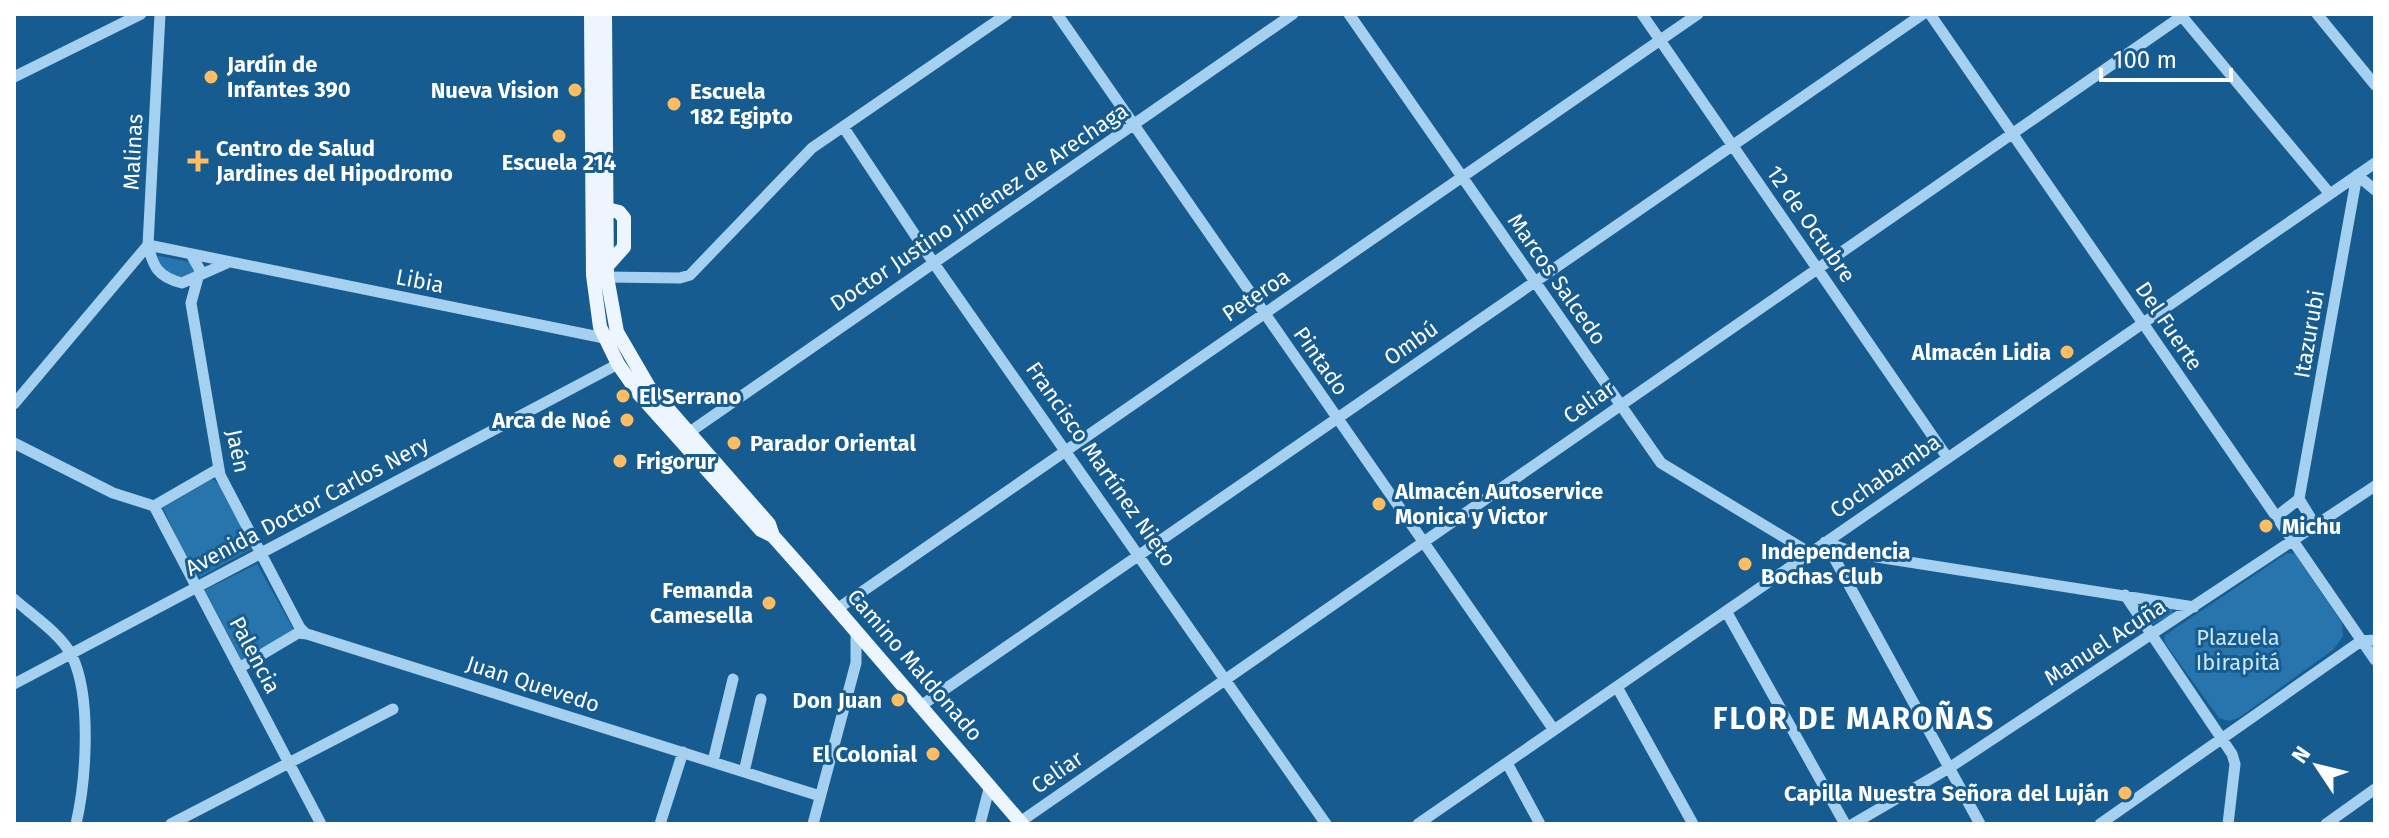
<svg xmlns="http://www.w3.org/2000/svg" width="2389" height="838" font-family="'Fira Sans',sans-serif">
	<rect width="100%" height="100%" fill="#175c90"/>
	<path fill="#2775ac" d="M159 256 194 263 198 269 184 279 165 271 156 257Z
		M212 479 218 483 253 548 200 577 184 553 163 508Z
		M2287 553 2295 554 2342 623 2343 636 2334 649 2240 717 2229 721 2219 718 2165 643 2164 636Z
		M257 564 294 630 242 661 205 590Z
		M2145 603 2172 609 2173 614 2153 624 2141 609Z"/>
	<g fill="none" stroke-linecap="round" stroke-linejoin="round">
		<path stroke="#a5d0f0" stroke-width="11" d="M160 14 148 245C153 267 158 277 182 283L227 263
			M1057 14 1554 730
			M1349 14 1661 463 1810 553
			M1642 14 1947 457
			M1930 14 2375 660
			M2180 14 2330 194
			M2317 14 2375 85
			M14 77 141 14
			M844 128 933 262 1326 824
			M2357 175 2375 190
			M148 245 604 338
			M192 256 200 270 191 303 220 475 300 628 306 634
			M607 277 680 278 690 275 812 148 1007 14
			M14 404 148 245
			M684 436 1293 14
			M14 443 113 493 154 506 218 469
			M154 506 321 824
			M2276 517 2299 499
			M2315 525 2299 499 2357 175
			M1825 542 1858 554 2194 607
			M1826 543 1980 824
			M2125 595 2232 754 2235 764 2228 824
			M14 599C32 615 61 634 72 656 92 697 86 781 76 824
			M837 609 1698 14
			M1726 611 1845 824
			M239 668 298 633 307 634 820 796
			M14 684 618 364
			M1617 687 1693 824
			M922 705 1923 14
			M713 761 733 679
			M1507 763 1540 824
			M744 772 761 699
			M1020 822 2182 16
			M171 824 393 709
			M660 824 683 752
			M813 824 856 663V630
			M980 824 990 785
			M1418 824 2375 163
			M1853 824 1949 768 2375 486
			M2100 824 2361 641 2375 640
			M2326 824 2375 789"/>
		<path stroke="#edf6ff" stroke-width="14" d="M591 14 593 275 600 327 618 364 639 394 761 530 773 536 805 572 1022 824
			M605 14 607 277 617 332 649 387 769 524 773 536
			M599 207 619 212 624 218V247L607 266"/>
	</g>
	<g fill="#ffbd63" stroke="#175c90" stroke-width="3">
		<circle cx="211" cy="77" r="8"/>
		<circle cx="575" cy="90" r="8"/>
		<circle cx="674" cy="104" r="8"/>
		<circle cx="559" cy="136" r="8"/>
		<path d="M194 149h8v8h8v8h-8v8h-8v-8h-8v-8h8z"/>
		<circle cx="2067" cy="352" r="8"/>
		<circle cx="623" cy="396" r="8"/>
		<circle cx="627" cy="420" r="8"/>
		<circle cx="734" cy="443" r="8"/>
		<circle cx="620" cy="461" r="8"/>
		<circle cx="1379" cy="504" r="8"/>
		<circle cx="2266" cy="526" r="8"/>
		<circle cx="1745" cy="564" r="8"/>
		<circle cx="769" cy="603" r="8"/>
		<circle cx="898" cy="700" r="8"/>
		<circle cx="933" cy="754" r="8"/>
		<circle cx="2125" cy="793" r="8"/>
	</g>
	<g text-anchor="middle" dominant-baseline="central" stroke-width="6" stroke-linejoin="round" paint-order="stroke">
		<g font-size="22" font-weight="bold" fill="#fff" stroke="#175c90" text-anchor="start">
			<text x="227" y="64">Jardín de<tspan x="227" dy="25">Infantes 390</tspan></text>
			<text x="559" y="90" text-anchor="end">Nueva Vision</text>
			<text x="690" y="91">Escuela<tspan x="690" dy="25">182 Egipto</tspan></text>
			<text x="216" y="148">Centro de Salud<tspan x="216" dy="25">Jardines del Hipodromo</tspan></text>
			<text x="559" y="162" text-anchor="middle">Escuela 214</text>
			<text x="2051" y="352" text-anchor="end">Almacén Lidia</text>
			<text x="639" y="396">El Serrano</text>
			<text x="611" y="420" text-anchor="end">Arca de Noé</text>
			<text x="750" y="443">Parador Oriental</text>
			<text x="636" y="461">Frigorur</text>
			<text x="1395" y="491">Almacén Autoservice<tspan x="1395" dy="25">Monica y Victor</tspan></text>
			<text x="2282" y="526">Michu</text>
			<text x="1761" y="551">Independencia<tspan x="1761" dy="25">Bochas Club</tspan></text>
			<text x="753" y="590" text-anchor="end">Femanda<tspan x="753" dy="25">Camesella</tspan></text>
			<text x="882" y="700" text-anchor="end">Don Juan</text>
			<text x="917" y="754" text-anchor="end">El Colonial</text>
			<text x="2109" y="793" text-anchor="end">Capilla Nuestra Señora del Luján</text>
		</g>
		<g font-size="22" fill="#fff" stroke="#175c90">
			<text transform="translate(133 152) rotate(-87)">Malinas</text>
			<text transform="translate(979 207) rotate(-34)">Doctor Justino Jiménez de Arechaga</text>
			<text transform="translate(1811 224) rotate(55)">12 de Octubre</text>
			<text transform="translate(1557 279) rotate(55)">Marcos Salcedo</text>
			<text transform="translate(420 281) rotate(11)">Libia</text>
			<text transform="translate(1256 295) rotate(-34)">Peteroa</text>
			<text transform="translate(2169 326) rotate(56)">Del Fuerte</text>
			<text transform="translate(2309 334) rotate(-80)">Itazurubi</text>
			<text transform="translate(1411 343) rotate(-35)">Ombú</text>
			<text transform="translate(1321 361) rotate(55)">Pintado</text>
			<text transform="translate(1589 402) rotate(-35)">Celiar</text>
			<text transform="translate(238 451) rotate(78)">Jaén</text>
			<text transform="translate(1101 464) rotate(55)">Francisco Martínez Nieto</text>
			<text transform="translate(1885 476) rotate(-35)">Cochabamba</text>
			<text transform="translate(307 506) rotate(-28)">Avenida Doctor Carlos Nery</text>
			<text transform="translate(2105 642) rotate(-33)">Manuel Acuña</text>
			<text transform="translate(255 655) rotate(62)">Palencia</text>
			<text transform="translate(915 665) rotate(49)">Camino Maldonado</text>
			<text transform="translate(533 684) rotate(18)">Juan Quevedo</text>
			<text transform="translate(1057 772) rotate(-35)">Celiar</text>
		</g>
		<g font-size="22" fill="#cbe7fb" stroke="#175c90">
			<text x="2238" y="637">Plazuela<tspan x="2238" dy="25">Ibirapitá</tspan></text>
		</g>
		<g font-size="30" font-weight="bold" letter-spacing="2" fill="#fff" stroke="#175c90">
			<text x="1854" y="719">FLOR DE MAROÑAS</text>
		</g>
	</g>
	<rect width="2389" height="838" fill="none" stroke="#ffffff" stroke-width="32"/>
	<g transform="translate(2317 766) rotate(305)" stroke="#175c90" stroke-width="6" paint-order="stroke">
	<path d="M0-6L14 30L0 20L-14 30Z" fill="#ffffff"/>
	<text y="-12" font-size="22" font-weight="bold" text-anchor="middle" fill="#ffffff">N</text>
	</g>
	<path d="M2101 68v12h130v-12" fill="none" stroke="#ffffff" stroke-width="4"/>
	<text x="2113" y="68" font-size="24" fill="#ffffff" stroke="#175c90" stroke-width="6" paint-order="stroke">100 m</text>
</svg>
